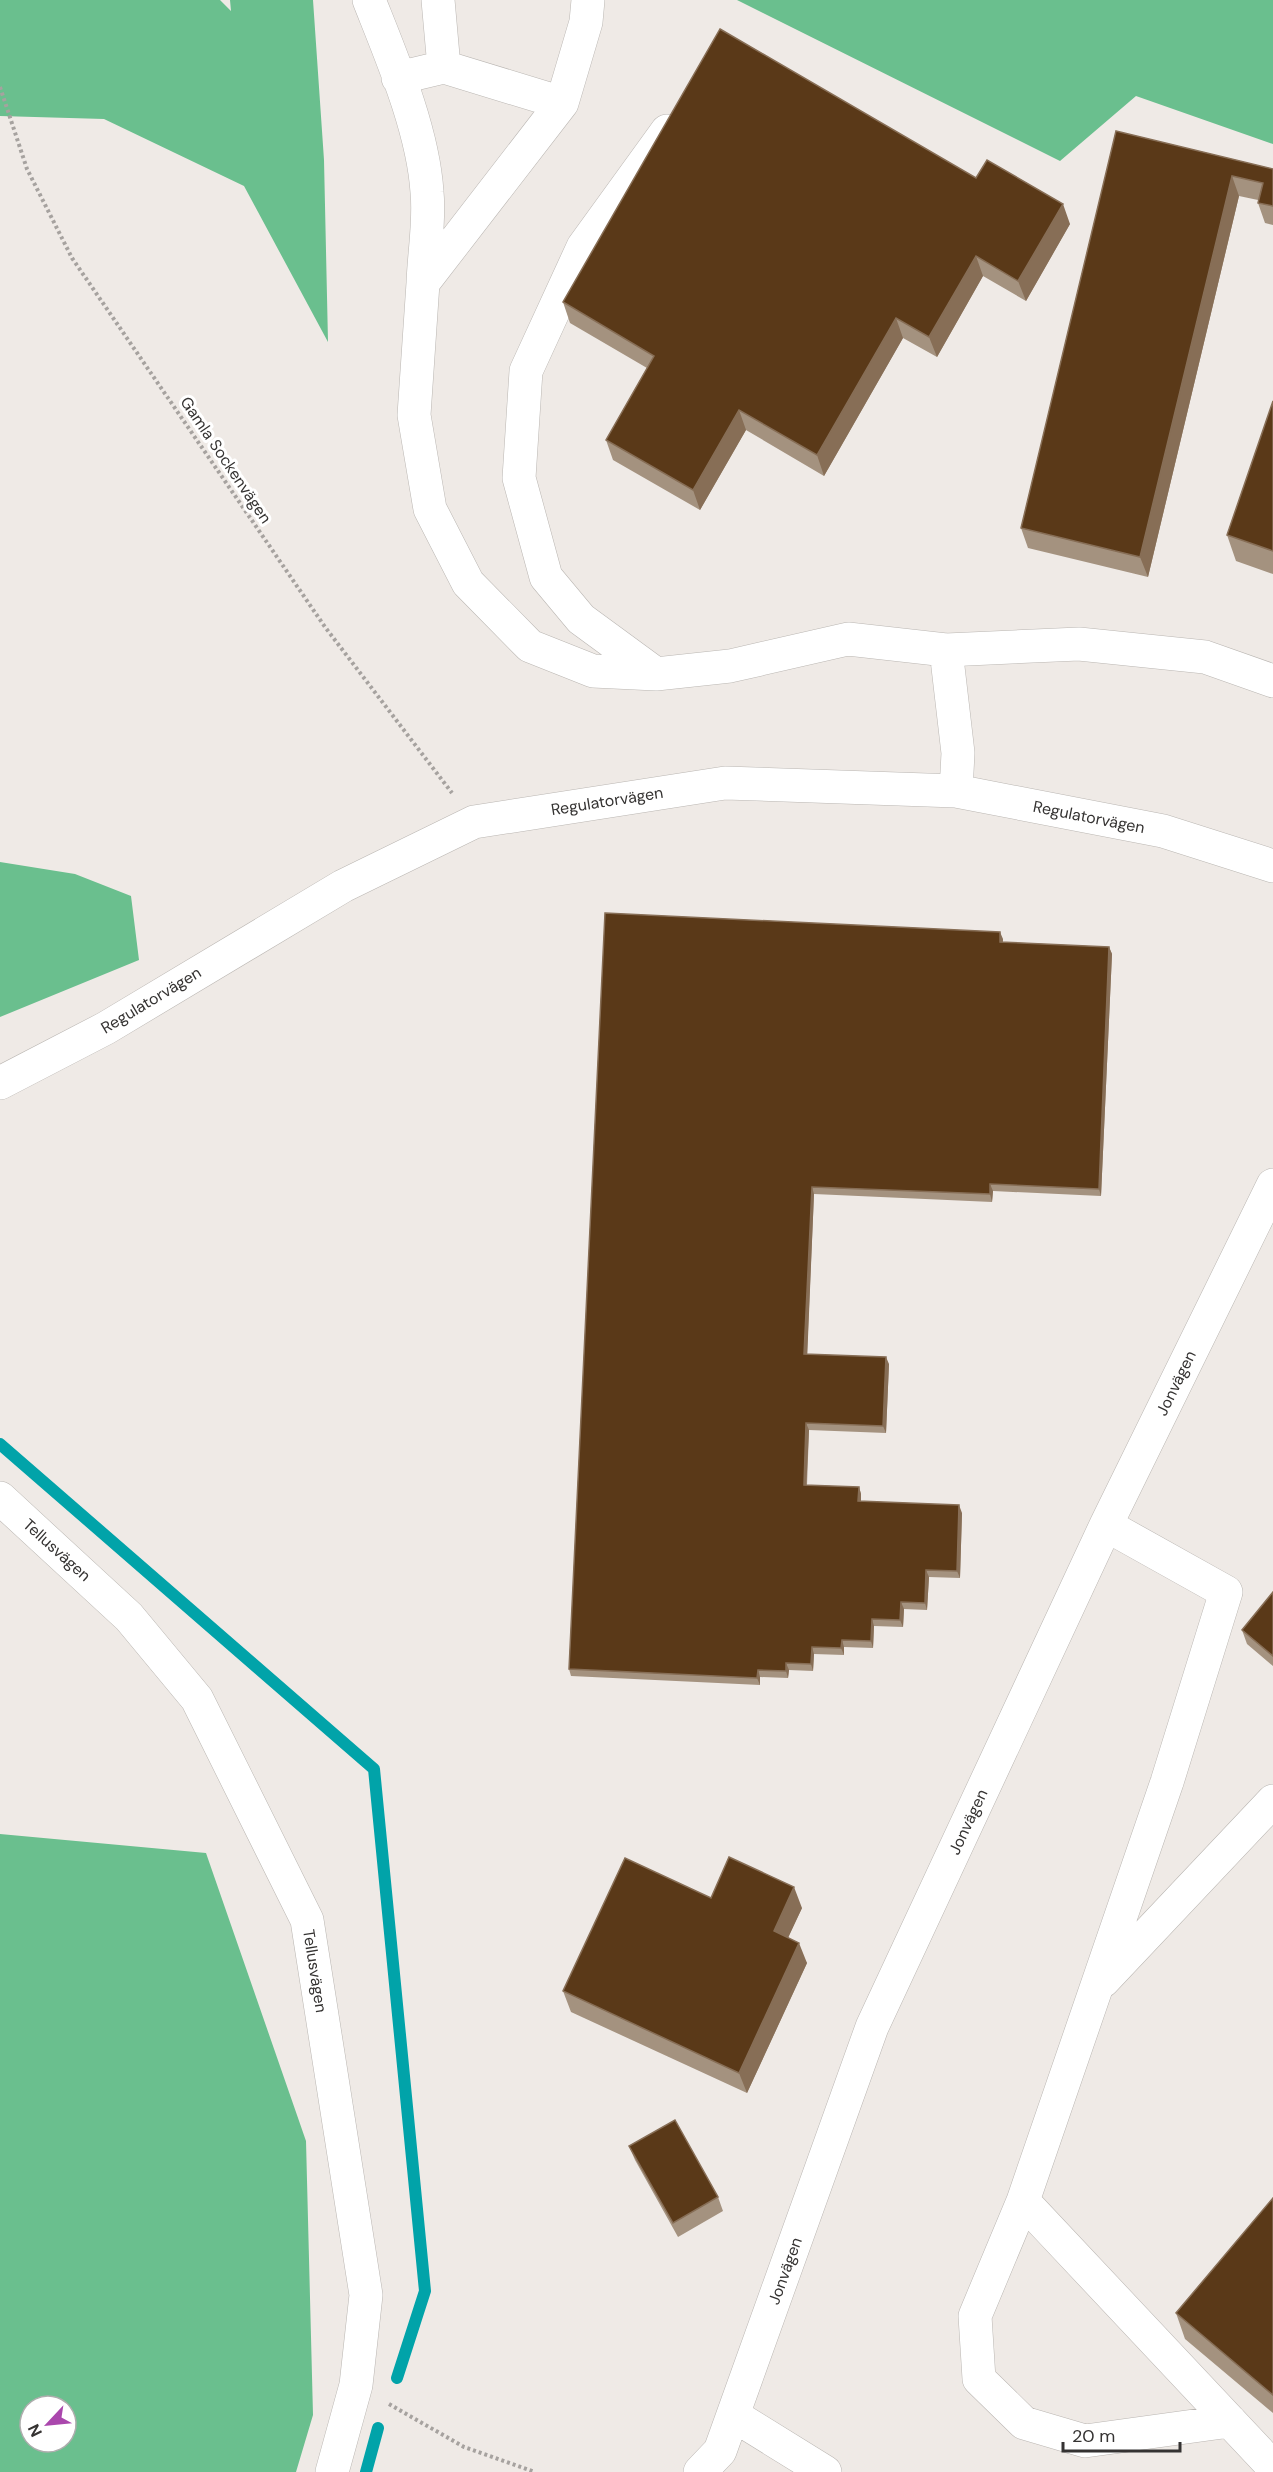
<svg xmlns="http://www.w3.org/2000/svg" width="1273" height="2472" font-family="'DM Sans',sans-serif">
	<rect width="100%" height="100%" fill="#efeae6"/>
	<path fill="#6abf8e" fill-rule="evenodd" d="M0 0H220L231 11 230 0H313L324 160 328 342 244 186 104 119 0 116Z
		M737 0H1273V144L1136 96 1060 161Z
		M0 862 75 874 131 896 139 960 0 1017Z
		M0 1834 206 1853 306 2141 313 2415 296 2472H0ZM30 2406H66V2442H30Z"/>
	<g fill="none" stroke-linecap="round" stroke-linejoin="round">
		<path stroke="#01a3a9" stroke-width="12" d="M0 1444 374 1769 425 2291 397 2378
			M366 2472 378 2428"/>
		<defs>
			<path id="minor" d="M369 0C392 58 423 130 427 192 430 221 424 253 423 283L562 103 586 22 588 0
				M438 0 444 67
				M398 78 444 67 562 103
				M423 283 414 415 430 509 468 583 530 646 593 671 656 674 730 666 848 639 946 650
				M656 674 581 619 546 577 519 478 526 371 583 247 667 131
				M956 791 958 753 946 650 1079 644 1205 657 1273 681
				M0 1083 106 1028 343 886 474 822 725 783 956 791 1163 831 1273 866
				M0 1498 129 1617 197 1699 307 1920 366 2295 356 2385 332 2472
				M1106 1525 1226 1592 1167 1782 1023 2201 1273 2467
				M1103 1981 1273 1801
				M1023 2201 975 2316 979 2379 1024 2423 1085 2441 1230 2421
				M733 2415 825 2472
				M700 2472 720 2451 872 2027 1106 1525 1273 1185"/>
		</defs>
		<use href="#minor" stroke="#bab6b2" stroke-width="34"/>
		<path stroke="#a6a29f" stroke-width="4" stroke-dasharray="3 3" stroke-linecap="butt" d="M0 87 27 169 72 258 325 627 452 793
			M389 2404 464 2447 535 2472"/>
		<use href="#minor" stroke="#fff" stroke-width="33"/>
	</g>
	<path fill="#a4927f" d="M1116 131 1273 169V225L1265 223 1258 203V200L1239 196 1148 577 1028 548 1021 528Z
		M976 178 1070 224 1026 301 983 276 937 357 903 338 824 476 746 430 700 510 613 460 606 440 647 368 570 323 563 302Z
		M1273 401V574L1236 561 1227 535Z
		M605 913 1003 939V942L1109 947 1112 954 1101 1196 993 1191 992 1202 814 1194 807 1354 889 1364 886 1433 809 1430 807 1485 859 1487 861 1494V1501L962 1513 960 1578 929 1577 927 1610 904 1609 903 1627 874 1626 873 1648 844 1647V1655L814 1654 813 1671 789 1670 788 1678 760 1677V1685L571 1676 569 1669Z
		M1273 1592V1666L1247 1644 1242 1630Z
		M711 1898 802 1908 788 1937 807 1963 747 2093 571 2012 563 1991Z
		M629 2146 718 2197 723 2211 678 2237 635 2160Z
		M1273 2198V2413L1185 2339 1176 2313Z"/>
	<path fill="#876e56" d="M1232 176 1239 196 1148 577 1140 557Z
		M1063 204 1070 224 1026 301 1018 281Z
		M976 256 983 276 937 357 929 337Z
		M896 318 903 338 824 476 817 455Z
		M739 410 746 430 700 510 693 490Z
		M1000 932 1003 939 1002 949 1000 942Z
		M1109 947 1112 954 1101 1196 1099 1189Z
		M990 1184 993 1191 992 1202 990 1194Z
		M812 1187 814 1194 807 1361 804 1354Z
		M886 1357 889 1364 886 1433 883 1426Z
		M806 1423 809 1430 806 1492 804 1485Z
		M859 1487 861 1494V1508L858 1501Z
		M959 1505 962 1513 960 1578 957 1571Z
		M926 1570 929 1577 927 1610 925 1603Z
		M901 1602 904 1609 903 1627 900 1620Z
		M872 1619 874 1626 873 1648 871 1641Z
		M842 1640 844 1647V1655L841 1648Z
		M812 1647 814 1654 813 1671 811 1664Z
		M786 1663 789 1670 788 1678 786 1671Z
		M758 1670 760 1677V1685L757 1678Z
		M794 1887 802 1908 782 1951 774 1931Z
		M799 1943 807 1963 747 2093 739 2073Z"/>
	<path fill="#5a3918" stroke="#876e56" stroke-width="1.5" d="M720 29 976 178 987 160 1063 204 1018 281 976 256 929 337 896 318 817 455 739 410 693 490 606 440 654 356 563 302Z
		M1116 131 1273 169V206L1258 203 1263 183 1232 176 1140 557 1021 528Z
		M1273 401V551L1227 535Z
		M605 913 1000 932V942L1109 947 1099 1189 990 1184V1194L812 1187 804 1354 886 1357 883 1426 806 1423 804 1485 859 1487 858 1501 959 1505 957 1571 926 1570 925 1603 901 1602 900 1620 872 1619 871 1641 842 1640 841 1648 812 1647 811 1664 786 1663V1671L758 1670 757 1678 569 1669Z
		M1273 1592V1656L1242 1630Z
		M729 1857 794 1887 774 1931 799 1943 739 2073 563 1991 625 1858 711 1898Z
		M675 2120 718 2197 673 2223 629 2146Z
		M1273 2198V2395L1176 2313Z"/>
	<g text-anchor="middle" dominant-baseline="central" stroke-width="6" stroke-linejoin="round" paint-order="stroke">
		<g font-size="16" fill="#353332" stroke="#fff">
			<text transform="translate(226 460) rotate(56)">Gamla Sockenvägen</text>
			<text transform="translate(607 801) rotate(-9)">Regulatorvägen</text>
			<text transform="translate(1089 817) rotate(11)">Regulatorvägen</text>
			<text transform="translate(151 1000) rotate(-31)">Regulatorvägen</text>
			<text transform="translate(1176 1383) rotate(-64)">Jonvägen</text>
			<text transform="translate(57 1550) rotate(42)">Tellusvägen</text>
			<text transform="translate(968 1822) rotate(-65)">Jonvägen</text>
			<text transform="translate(315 1971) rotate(81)">Tellusvägen</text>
			<text transform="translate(785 2271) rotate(-70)">Jonvägen</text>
		</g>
	</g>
	<g transform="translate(48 2424) rotate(244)"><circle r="28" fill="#ffffff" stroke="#aeadad" stroke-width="1.5"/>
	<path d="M0-4.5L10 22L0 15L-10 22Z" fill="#aa47ad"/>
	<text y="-9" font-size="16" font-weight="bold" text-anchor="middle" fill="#353332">N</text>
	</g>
	<path d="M1063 2442v9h117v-9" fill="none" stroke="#353332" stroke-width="3"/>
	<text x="1072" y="2442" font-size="18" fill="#353332" stroke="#ffffff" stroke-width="4.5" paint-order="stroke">20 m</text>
</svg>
